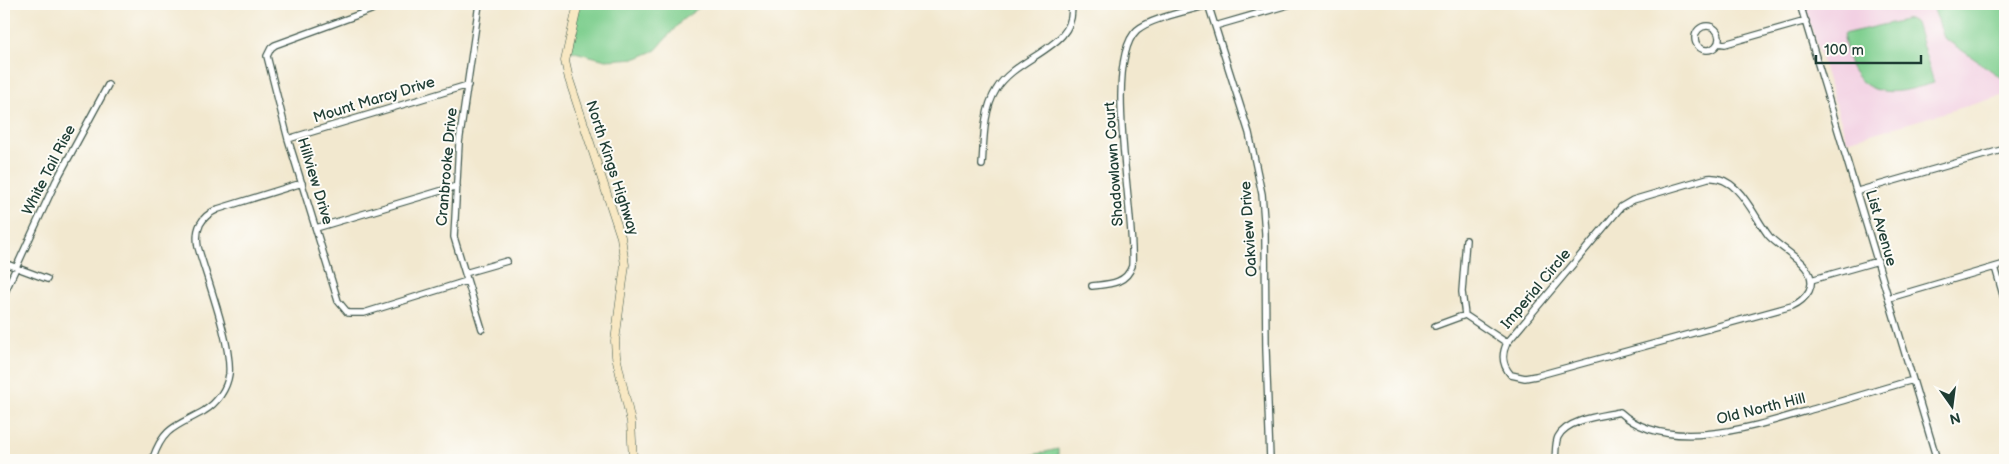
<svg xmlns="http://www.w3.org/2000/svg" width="2009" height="464" font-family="'Balsamiq Sans',sans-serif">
	<rect width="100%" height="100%" fill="#fdfcf7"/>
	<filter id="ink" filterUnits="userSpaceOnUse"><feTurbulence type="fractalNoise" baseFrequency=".02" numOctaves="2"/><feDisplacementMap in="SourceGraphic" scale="10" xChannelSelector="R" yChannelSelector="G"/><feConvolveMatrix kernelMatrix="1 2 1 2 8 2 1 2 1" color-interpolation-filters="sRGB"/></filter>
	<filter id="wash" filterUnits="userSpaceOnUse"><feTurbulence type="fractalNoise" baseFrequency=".0096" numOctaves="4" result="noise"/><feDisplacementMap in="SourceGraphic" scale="20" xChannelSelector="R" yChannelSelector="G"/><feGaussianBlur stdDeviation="1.12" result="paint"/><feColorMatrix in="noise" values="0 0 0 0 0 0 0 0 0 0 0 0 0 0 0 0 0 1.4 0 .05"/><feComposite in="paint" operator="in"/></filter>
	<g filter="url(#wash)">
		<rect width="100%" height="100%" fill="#f2e8cf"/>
		<path fill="#f2cfe2" d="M1804 4H2005V95L1847 141Z"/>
		<path fill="#7fcf8f" stroke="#4f8662" d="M578 4H704L682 20 656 50 637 58 606 60 567 50Z
			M1932 4H2005V80L1944 38Z
			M1909 19 1916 23 1934 83C1905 91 1873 102 1853 71 1847 62 1846 45 1843 34Z
			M1058 449V460H1011Z"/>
	</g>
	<g filter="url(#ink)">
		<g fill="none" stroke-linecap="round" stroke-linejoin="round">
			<defs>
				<path id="street" d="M379 4 371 10 275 45 271 48 267 56 288 139 338 301 348 313H364L467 281
					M479 4 459 143 454 237 482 329
					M1208 4 1249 133 1262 194 1265 233 1266 349 1270 460
					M1800 4 1937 460
					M1215 26 1291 4
					M1695 38a12 12 0 1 1 24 0a12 12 0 1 1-24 0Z
					M1718 43 1725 44 1806 21
					M288 139 468 85
					M982 165C984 141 983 111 996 90 1016 55 1079 48 1071 4
					M1708 178C1739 175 1753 216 1769 236 1781 250 1821 267 1809 291 1805 298 1799 303 1792 306L1536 376 1525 378 1511 375C1502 365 1501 355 1507 343L1621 207 1633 200Z
					M1858 191 2005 149
					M316 228 457 186
					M4 263 47 279
					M1995 267 2005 302
					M465 273 507 261
					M1811 280 1878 261
					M1092 286C1109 284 1126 284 1132 266 1136 218 1102 62 1137 30 1151 18 1189 11 1208 5
					M4 294 56 181 108 85
					M1889 298 2005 264
					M1465 315 1462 292 1466 240
					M1435 326 1465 315 1507 343
					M153 458C164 426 178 426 204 411 217 403 227 389 229 374 232 345 207 279 198 247 195 229 200 217 218 209L302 183
					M1555 460C1556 453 1555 443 1558 437 1567 419 1602 416 1620 412 1668 457 1762 424 1817 408 1849 399 1881 389 1913 380"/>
				<path id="secondary" d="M578 4 565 61 569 79 621 237 625 265 615 341 616 356 631 422 633 460"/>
			</defs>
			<use href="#street" stroke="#3f574b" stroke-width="8"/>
			<use href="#secondary" stroke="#3f574b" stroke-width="9"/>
			<use href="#street" stroke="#fff" stroke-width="5.5"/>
			<use href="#secondary" stroke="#f8e8c3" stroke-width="8"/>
		</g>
	</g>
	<g text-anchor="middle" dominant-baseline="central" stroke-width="4" stroke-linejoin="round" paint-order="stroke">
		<g font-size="15" fill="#1f3d34" stroke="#fdfcf7">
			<text transform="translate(374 100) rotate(-17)">Mount Marcy Drive</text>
			<text transform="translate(1114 164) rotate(-94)">Shadowlawn Court</text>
			<text transform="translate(447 167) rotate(-85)">Cranbrooke Drive</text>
			<text transform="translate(612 168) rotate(72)">North Kings Highway</text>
			<text transform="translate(49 170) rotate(-63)">White Tail Rise</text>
			<text transform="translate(315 181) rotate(73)">Hillview Drive</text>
			<text transform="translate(1881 228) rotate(74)">List Avenue</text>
			<text transform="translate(1249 229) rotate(-94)">Oakview Drive</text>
			<text transform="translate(1536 289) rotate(-50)">Imperial Circle</text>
			<text transform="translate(1761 409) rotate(-14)">Old North Hill</text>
		</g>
	</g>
	<rect width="2009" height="464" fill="none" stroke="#fdfcf7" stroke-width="20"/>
	<g transform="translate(1952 406) rotate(166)" stroke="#fdfcf7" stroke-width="4" paint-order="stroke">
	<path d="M0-4L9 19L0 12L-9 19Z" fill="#1f3d34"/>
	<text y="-8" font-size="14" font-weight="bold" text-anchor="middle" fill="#1f3d34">N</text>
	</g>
	<path d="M1816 55v8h105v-8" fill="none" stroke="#1f3d34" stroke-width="2.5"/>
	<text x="1824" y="55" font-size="15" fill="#1f3d34" stroke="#fdfcf7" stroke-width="4" paint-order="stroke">100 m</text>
</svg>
